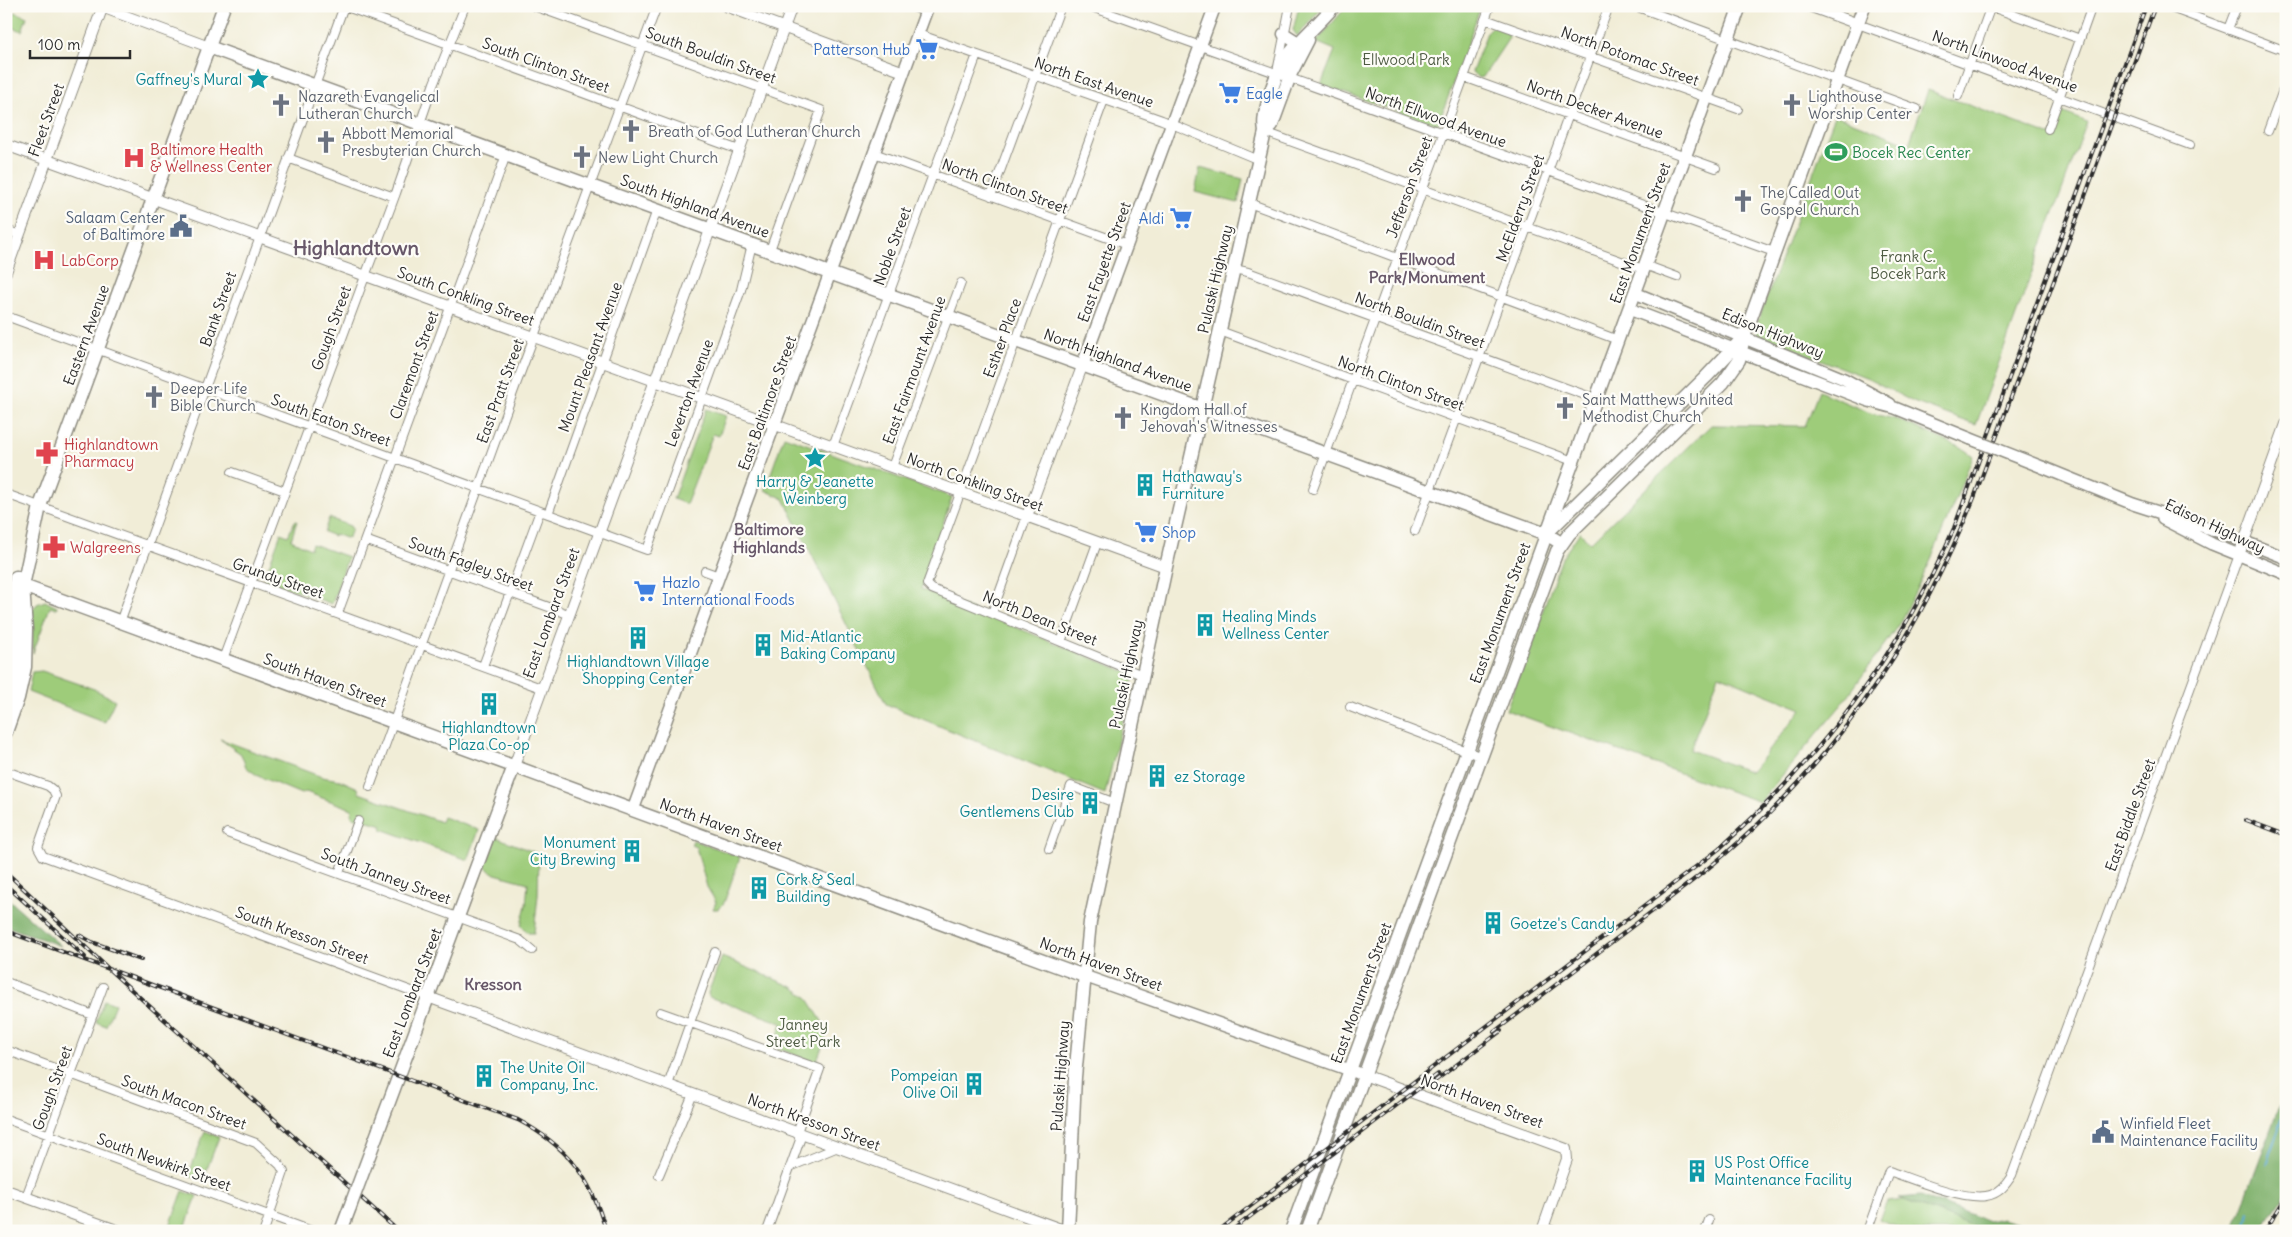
<svg xmlns="http://www.w3.org/2000/svg" width="2292" height="1237" font-family="Delius,sans-serif">
	<rect width="100%" height="100%" fill="#fdfcf7"/>
	<filter id="ink" filterUnits="userSpaceOnUse"><feTurbulence type="fractalNoise" baseFrequency=".02" numOctaves="2"/><feDisplacementMap in="SourceGraphic" scale="10" xChannelSelector="R" yChannelSelector="G"/><feConvolveMatrix kernelMatrix="1 2 1 2 8 2 1 2 1" color-interpolation-filters="sRGB"/></filter>
	<filter id="wash" filterUnits="userSpaceOnUse"><feTurbulence type="fractalNoise" baseFrequency=".0096" numOctaves="4" result="noise"/><feDisplacementMap in="SourceGraphic" scale="20" xChannelSelector="R" yChannelSelector="G"/><feGaussianBlur stdDeviation="1.12" result="paint"/><feColorMatrix in="noise" values="0 0 0 0 0 0 0 0 0 0 0 0 0 0 0 0 0 1.4 0 .05"/><feComposite in="paint" operator="in"/></filter>
	<g filter="url(#wash)">
		<rect width="100%" height="100%" fill="#f1edd7"/>
		<path fill="#9ecc7a" stroke="#647c52" fill-rule="evenodd" d="M1299 6H1324L1297 36 1293 30Z
			M1347 6H1481L1438 125 1321 85 1335 50 1316 42Z
			M7 9 27 17 22 31 6 26Z
			M1493 26 1508 33 1509 38 1483 77 1479 78 1472 72 1488 30Z
			M1928 90 2052 136 2062 112 2087 122 1976 425 1913 402 1868 378 1759 336 1755 329 1835 115 1909 144Z
			M1200 168 1243 179 1238 203 1195 192Z
			M1819 391 1870 413 1899 420 1962 448 1973 456 1930 562 1899 624 1843 703 1760 802 1506 710 1562 558 1580 532 1590 543 1711 425 1805 426ZM1719 675 1802 709 1751 772 1690 750Z
			M706 409 726 416 719 436 713 434 686 504 673 499Z
			M784 436 952 497 921 589 1134 675 1105 794 886 704 784 499 765 490Z
			M329 518 350 526 352 529 349 537 345 538 335 534 334 536 324 532Z
			M295 521H297L291 540 310 549 312 544 348 557 332 604 264 579 281 533 288 536Z
			M45 601 57 607 56 609 50 607 33 653 32 610 37 604Z
			M42 671 94 689 115 700 105 722 28 692 32 672Z
			M220 739 322 777 340 780 358 788 359 793 441 822 443 817 479 830 468 860 382 829 383 825 353 817 351 814 352 809 306 792 301 794 258 776 246 767 241 754Z
			M496 837 539 854 538 895 534 933H528L521 925 526 905 528 883 495 874 485 867Z
			M693 840 740 857 724 903 718 909H713L716 902 707 887 696 847 691 845Z
			M722 957 793 987 807 997 828 1031 816 1063 774 1047 782 1023 709 997 708 993Z
			M104 1000 115 1004 106 1026 96 1022Z
			M205 1131 219 1137 203 1180 188 1176Z
			M183 1191 197 1196 184 1231H168Z
			M1904 1200 1986 1231H1910L1879 1219 1887 1202Z"/>
		<path fill="#7eb06a" stroke="#546e4a" d="M6 897 61 946 6 926Z
			M2286 1090V1191L2261 1231H2233Z
			M1921 1196 1988 1221 2002 1218 2046 1231H1986L1899 1198Z"/>
		<g fill="none" stroke-linecap="round" stroke-linejoin="round">
			<path stroke="#58a9d3" stroke-width="2" d="M2266 1164 2286 1108
				M2245 1231 2249 1212"/>
		</g>
	</g>
	<g filter="url(#ink)">
		<g fill="none" stroke-linecap="round" stroke-linejoin="round">
			<defs>
				<path id="minor" d="M344 6 739 150
					M534 6 821 110 770 250
					M911 6 926 12
					M1089 6 1774 252
					M1635 6 1917 109
					M1989 6 2080 39
					M2166 6 2286 51
					M1485 19 1738 109
					M1858 24 2190 145
					M2228 29 2237 6
					M918 34 1162 120 1259 160
					M1278 67 1290 6
					M1464 77 1716 168
					M1958 96 1991 6
					M1104 100 927 584 932 589 1142 675
					M2048 129 2092 6
					M2268 131 2286 82
					M1265 132 1643 269
					M874 153 1127 245
					M288 158 394 197
					M991 196 1061 6
					M1249 203 1618 340
					M6 230 20 235
					M1645 265 1677 277
					M1234 269 1248 272 1596 399
					M6 316 647 550 741 290 752 244
					M1220 331 1573 461
					M833 446 977 55
					M892 467 961 283
					M232 472 285 491
					M1313 489 1490 6
					M6 494 541 688
					M548 514 657 210
					M1415 531 1609 6
					M365 540 568 614
					M705 571 719 576
					M338 613 506 155
					M992 613 1027 516
					M120 622 344 6
					M1061 642 1097 543
					M223 659 396 193 434 83 465 6
					M483 666 540 511
					M1350 707 1482 757
					M6 771 48 786 53 790 56 796 38 847 43 856 428 997
					M370 787 514 390 657 6
					M227 833 520 940 532 950
					M1049 849 1071 786 1115 803
					M339 873 358 821
					M6 982 93 1015
					M660 1012 820 1069 797 1132 800 1140 767 1231
					M6 1050 256 1143 280 1165 284 1172 264 1231
					M668 1085 715 952
					M6 1119 312 1231
					M790 1167 838 1147
					M659 1175 693 1094
					M26 1197 103 987
					M1544 1227 1554 1231
					M1705 1231 1709 1220
					M1867 1231 1889 1171C1912 1179 1962 1200 1986 1196 1999 1194 2006 1185 2012 1175L2239 555"/>
				<path id="tertiary" d="M99 6 209 47
					M726 6 904 72
					M1809 6 1858 24
					M6 145 1166 567
					M6 272 103 6
					M1027 516 1083 364
					M2239 555 2286 424
					M514 766 792 6
					M428 997 1066 1231
					M1364 1075 1566 1149 1567 1159 1542 1231
					M6 1190 119 1231"/>
				<path id="secondary" d="M1635 293 1844 379 1890 404
					M1629 309 1869 401 1895 408 1971 439
					M1083 364 1215 6
					M2042 467 2133 504 2217 531 2286 558
					M2163 519 2212 544 2286 574
					M633 810 928 6
					M1084 976 1364 1075"/>
				<path id="primary" d="M1284 34 1298 43
					M209 47 1546 534 1561 543
					M1265 132 1272 125 1291 73 1308 40
					M1550 530 1706 377 1744 337
					M15 583 1084 976
					M6 706 14 671V596L16 577
					M6 732 18 698 25 667 26 629 23 586 40 506 224 6
					M379 1129 514 766
					M341 1231 350 1207
					M1068 1231 1075 1077 1090 922 1166 567 1265 132C1263 121 1265 113 1268 102 1280 51 1302 43 1334 6
					M1291 1231 1740 6
					M1307 1231 1557 551 1569 534 1723 383 1739 360 1744 337 1864 6"/>
			</defs>
			<use href="#minor" stroke="#8e8c81" stroke-width="10"/>
			<use href="#tertiary" stroke="#8e8c81" stroke-width="12"/>
			<use href="#secondary" stroke="#8e8c81" stroke-width="14"/>
			<use href="#primary" stroke="#8e8c81" stroke-width="15"/>
			<use href="#minor" stroke="#fff" stroke-width="8"/>
			<use href="#tertiary" stroke="#fff" stroke-width="10"/>
			<use href="#secondary" stroke="#fff" stroke-width="11"/>
			<use href="#primary" stroke="#fff" stroke-width="12"/>
			<defs>
				<path id="rail" d="M2246 820 2286 835
					M6 872 114 974 398 1231
					M6 885 85 957
					M6 931 518 1120C567 1146 591 1177 606 1231
					M79 935 92 942 141 960
					M1494 1032C1542 995 1590 959 1638 922 1677 893 1716 864 1752 830 1853 735 1922 626 1974 498L2155 6
					M1435 1081 1501 1031
					M1218 1231 1719 849C1821 757 1899 655 1954 528L2146 6
					M1231 1231 1438 1074
					M2265 1231 2286 1197"/>
			</defs>
			<use href="#rail" stroke="#2b2b2b" stroke-width="4"/>
			<use href="#rail" stroke="#fdfcf7" stroke-width="2" stroke-dasharray="5.5" stroke-linecap="butt"/>
			<defs>
				<path id="secondary-bridge" d="M1971 439 2042 467"/>
				<path id="primary-bridge" d="M350 1207 379 1129"/>
			</defs>
			<use href="#secondary-bridge" stroke="#8e8c81" stroke-width="14" stroke-linecap="butt"/>
			<use href="#primary-bridge" stroke="#8e8c81" stroke-width="15" stroke-linecap="butt"/>
			<use href="#secondary-bridge" stroke="#fff" stroke-width="11"/>
			<use href="#primary-bridge" stroke="#fff" stroke-width="12"/>
		</g>
	</g>
	<defs>
		<symbol id="supermarket-bare" viewBox="-9 -9 18 18"><path d="M-6-5.5h2.5l.6 2H6L4.5 2H-2.5L-4.4-4H-6ZM-1.5 3.2a1.3 1.3 0 1 0 .1 0ZM3 3.2a1.3 1.3 0 1 0 .1 0Z" fill="#3f7fe0" stroke="#fdfcf7" stroke-width="2.5" paint-order="stroke"/></symbol>
		<symbol id="sight-bare" viewBox="-9 -9 18 18"><path d="M0-6L1.8-2.2L6-1.7L2.9 1.2L3.7 5.4L0 3.3L-3.7 5.4L-2.9 1.2L-6-1.7L-1.8-2.2Z" fill="#0f9aa8" stroke="#fdfcf7" stroke-width="2.5" paint-order="stroke"/></symbol>
		<symbol id="church-bare" viewBox="-9 -9 18 18"><path d="M-1.2-6h2.4v3.5h3.3v2.4h-3.3V6h-2.4V-.1h-3.3v-2.4h3.3Z" fill="#6b7280" stroke="#fdfcf7" stroke-width="2.5" paint-order="stroke"/></symbol>
		<symbol id="stadium-bare" viewBox="-9 -9 18 18"><path d="M0-5a6.5 5 0 1 0 0 10a6.5 5 0 1 0 0-10ZM-3.5-1.8h7v3.6h-7Z" fill="#2e9e5b" stroke="#fdfcf7" stroke-width="2.5" paint-order="stroke"/></symbol>
		<symbol id="hospital-bare" viewBox="-9 -9 18 18"><path d="M-5-5h3v3.5h4V-5h3V5h-3V1.5h-4V5h-3Z" fill="#e0444e" stroke="#fdfcf7" stroke-width="2.5" paint-order="stroke"/></symbol>
		<symbol id="civic-bare" viewBox="-9 -9 18 18"><path d="M-.6-6.5H3V-4.5H.6V-3L4-1V1h2V6H-6V1h2V-1L-.6-3ZM-1.2 2.5V6h2.4V2.5Z" fill="#5c6f8a" stroke="#fdfcf7" stroke-width="2.5" paint-order="stroke"/></symbol>
		<symbol id="pharmacy-bare" viewBox="-9 -9 18 18"><path d="M-2-6h4v4h4v4h-4v4h-4v-4h-4v-4h4Z" fill="#e0444e" stroke="#fdfcf7" stroke-width="2.5" paint-order="stroke"/></symbol>
		<symbol id="building-bare" viewBox="-9 -9 18 18"><path d="M-4-6H4V6H1V3H-1V6H-4ZM-2.5-4.3h1.7v1.8h-1.7ZM.8-4.3h1.7v1.8H.8ZM-2.5-1h1.7V.8h-1.7ZM.8-1h1.7V.8H.8Z" fill="#0f9aa8" stroke="#fdfcf7" stroke-width="2.5" paint-order="stroke"/></symbol>
	</defs>
	<g fill-rule="evenodd">
		<use href="#supermarket-bare" x="911" y="33" width="32" height="32"/>
		<use href="#sight-bare" x="242" y="63" width="32" height="32"/>
		<use href="#supermarket-bare" x="1214" y="77" width="32" height="32"/>
		<use href="#church-bare" x="265" y="89" width="32" height="32"/>
		<use href="#church-bare" x="1776" y="89" width="32" height="32"/>
		<use href="#church-bare" x="615" y="115" width="32" height="32"/>
		<use href="#church-bare" x="310" y="126" width="32" height="32"/>
		<use href="#stadium-bare" x="1820" y="136" width="32" height="32"/>
		<use href="#church-bare" x="566" y="141" width="32" height="32"/>
		<use href="#hospital-bare" x="118" y="142" width="32" height="32"/>
		<use href="#church-bare" x="1727" y="185" width="32" height="32"/>
		<use href="#supermarket-bare" x="1165" y="202" width="32" height="32"/>
		<use href="#civic-bare" x="165" y="210" width="32" height="32"/>
		<use href="#hospital-bare" x="28" y="244" width="32" height="32"/>
		<use href="#church-bare" x="138" y="381" width="32" height="32"/>
		<use href="#church-bare" x="1549" y="392" width="32" height="32"/>
		<use href="#church-bare" x="1107" y="402" width="32" height="32"/>
		<use href="#pharmacy-bare" x="31" y="437" width="32" height="32"/>
		<use href="#sight-bare" x="799" y="442" width="32" height="32"/>
		<use href="#building-bare" x="1129" y="469" width="32" height="32"/>
		<use href="#supermarket-bare" x="1130" y="516" width="32" height="32"/>
		<use href="#pharmacy-bare" x="38" y="531" width="32" height="32"/>
		<use href="#supermarket-bare" x="629" y="575" width="32" height="32"/>
		<use href="#building-bare" x="1189" y="609" width="32" height="32"/>
		<use href="#building-bare" x="622" y="622" width="32" height="32"/>
		<use href="#building-bare" x="747" y="629" width="32" height="32"/>
		<use href="#building-bare" x="473" y="688" width="32" height="32"/>
		<use href="#building-bare" x="1141" y="760" width="32" height="32"/>
		<use href="#building-bare" x="1074" y="787" width="32" height="32"/>
		<use href="#building-bare" x="616" y="835" width="32" height="32"/>
		<use href="#building-bare" x="743" y="872" width="32" height="32"/>
		<use href="#building-bare" x="1477" y="907" width="32" height="32"/>
		<use href="#building-bare" x="468" y="1060" width="32" height="32"/>
		<use href="#building-bare" x="958" y="1068" width="32" height="32"/>
		<use href="#civic-bare" x="2087" y="1116" width="32" height="32"/>
		<use href="#building-bare" x="1681" y="1155" width="32" height="32"/>
	</g>
	<g text-anchor="middle" dominant-baseline="central" stroke-width="4.5" stroke-linejoin="round" paint-order="stroke">
		<g font-size="15" fill="#366cbe" stroke="#fdfcf7" text-anchor="start">
			<text x="910" y="49" text-anchor="end">Patterson Hub</text>
			<text x="1246" y="93">Eagle</text>
			<text x="1164" y="218" text-anchor="end">Aldi</text>
			<text x="1162" y="532">Shop</text>
			<text x="662" y="582">Hazlo<tspan x="662" dy="17">International Foods</tspan></text>
		</g>
		<g font-size="15" fill="#2b2b2b" stroke="#fdfcf7">
			<text transform="translate(711 55) rotate(20)">South Bouldin Street</text>
			<text transform="translate(1630 56) rotate(20)">North Potomac Street</text>
			<text transform="translate(2005 61) rotate(20)">North Linwood Avenue</text>
			<text transform="translate(546 65) rotate(20)">South Clinton Street</text>
			<text transform="translate(1094 82) rotate(19)">North East Avenue</text>
			<text transform="translate(1595 109) rotate(20)">North Decker Avenue</text>
			<text transform="translate(1436 117) rotate(20)">North Ellwood Avenue</text>
			<text transform="translate(46 120) rotate(-70)">Fleet Street</text>
			<text transform="translate(1005 186) rotate(20)">North Clinton Street</text>
			<text transform="translate(1409 187) rotate(-70)">Jefferson Street</text>
			<text transform="translate(695 206) rotate(20)">South Highland Avenue</text>
			<text transform="translate(1520 208) rotate(-70)">McElderry Street</text>
			<text transform="translate(1640 233) rotate(-70)">East Monument Street</text>
			<text transform="translate(892 246) rotate(-70)">Noble Street</text>
			<text transform="translate(1104 262) rotate(-70)">East Fayette Street</text>
			<text transform="translate(1215 279) rotate(-77)">Pulaski Highway</text>
			<text transform="translate(466 296) rotate(20)">South Conkling Street</text>
			<text transform="translate(218 309) rotate(-70)">Bank Street</text>
			<text transform="translate(1420 320) rotate(20)">North Bouldin Street</text>
			<text transform="translate(331 328) rotate(-70)">Gough Street</text>
			<text transform="translate(1773 333) rotate(22)">Edison Highway</text>
			<text transform="translate(86 335) rotate(-70)">Eastern Avenue</text>
			<text transform="translate(1002 338) rotate(-70)">Esther Place</text>
			<text transform="translate(590 357) rotate(-70)">Mount Pleasant Avenue</text>
			<text transform="translate(1118 360) rotate(20)">North Highland Avenue</text>
			<text transform="translate(414 365) rotate(-70)">Claremont Street</text>
			<text transform="translate(914 370) rotate(-70)">East Fairmount Avenue</text>
			<text transform="translate(1401 383) rotate(20)">North Clinton Street</text>
			<text transform="translate(500 391) rotate(-70)">East Pratt Street</text>
			<text transform="translate(689 393) rotate(-70)">Leverton Avenue</text>
			<text transform="translate(767 403) rotate(-70)">East Baltimore Street</text>
			<text transform="translate(331 420) rotate(20)">South Eaton Street</text>
			<text transform="translate(975 482) rotate(20)">North Conkling Street</text>
			<text transform="translate(2215 526) rotate(25)">Edison Highway</text>
			<text transform="translate(471 564) rotate(20)">South Fagley Street</text>
			<text transform="translate(278 578) rotate(19)">Grundy Street</text>
			<text transform="translate(551 613) rotate(-70)">East Lombard Street</text>
			<text transform="translate(1500 613) rotate(-70)">East Monument Street</text>
			<text transform="translate(1040 618) rotate(22)">North Dean Street</text>
			<text transform="translate(1126 674) rotate(-78)">Pulaski Highway</text>
			<text transform="translate(325 680) rotate(20)">South Haven Street</text>
			<text transform="translate(2130 815) rotate(-70)">East Biddle Street</text>
			<text transform="translate(721 825) rotate(20)">North Haven Street</text>
			<text transform="translate(386 876) rotate(20)">South Janney Street</text>
			<text transform="translate(302 935) rotate(20)">South Kresson Street</text>
			<text transform="translate(1101 964) rotate(20)">North Haven Street</text>
			<text transform="translate(412 993) rotate(-69)">East Lombard Street</text>
			<text transform="translate(1361 993) rotate(-70)">East Monument Street</text>
			<text transform="translate(1060 1076) rotate(-86)">Pulaski Highway</text>
			<text transform="translate(52 1088) rotate(-70)">Gough Street</text>
			<text transform="translate(1482 1101) rotate(20)">North Haven Street</text>
			<text transform="translate(184 1102) rotate(20)">South Macon Street</text>
			<text transform="translate(814 1122) rotate(20)">North Kresson Street</text>
			<text transform="translate(164 1162) rotate(20)">South Newkirk Street</text>
		</g>
		<g font-size="15" fill="#4e5b43" stroke="#fdfcf7">
			<text x="1406" y="59">Ellwood Park</text>
			<text x="1908" y="256">Frank C.<tspan x="1908" dy="17">Bocek Park</tspan></text>
			<text x="803" y="1024">Janney<tspan x="803" dy="17">Street Park</tspan></text>
		</g>
		<g font-size="15" fill="#0d838f" stroke="#fdfcf7" text-anchor="start">
			<text x="242" y="79" text-anchor="end">Gaffney's Mural</text>
			<text x="1162" y="476">Hathaway's<tspan x="1162" dy="17">Furniture</tspan></text>
			<text x="815" y="481" text-anchor="middle">Harry &amp; Jeanette<tspan x="815" dy="17">Weinberg</tspan></text>
			<text x="1222" y="616">Healing Minds<tspan x="1222" dy="17">Wellness Center</tspan></text>
			<text x="780" y="636">Mid-Atlantic<tspan x="780" dy="17">Baking Company</tspan></text>
			<text x="638" y="661" text-anchor="middle">Highlandtown Village<tspan x="638" dy="17">Shopping Center</tspan></text>
			<text x="489" y="727" text-anchor="middle">Highlandtown<tspan x="489" dy="17">Plaza Co-op</tspan></text>
			<text x="1174" y="776">ez Storage</text>
			<text x="1074" y="794" text-anchor="end">Desire<tspan x="1074" dy="17">Gentlemens Club</tspan></text>
			<text x="616" y="842" text-anchor="end">Monument<tspan x="616" dy="17">City Brewing</tspan></text>
			<text x="776" y="879">Cork &amp; Seal<tspan x="776" dy="17">Building</tspan></text>
			<text x="1510" y="923">Goetze's Candy</text>
			<text x="500" y="1067">The Unite Oil<tspan x="500" dy="17">Company, Inc.</tspan></text>
			<text x="958" y="1075" text-anchor="end">Pompeian<tspan x="958" dy="17">Olive Oil</tspan></text>
			<text x="1714" y="1162">US Post Office<tspan x="1714" dy="17">Maintenance Facility</tspan></text>
		</g>
		<g font-size="15" fill="#5b616d" stroke="#fdfcf7" text-anchor="start">
			<text x="298" y="96">Nazareth Evangelical<tspan x="298" dy="17">Lutheran Church</tspan></text>
			<text x="1808" y="96">Lighthouse<tspan x="1808" dy="17">Worship Center</tspan></text>
			<text x="648" y="131">Breath of God Lutheran Church</text>
			<text x="342" y="133">Abbott Memorial<tspan x="342" dy="17">Presbyterian Church</tspan></text>
			<text x="598" y="157">New Light Church</text>
			<text x="1760" y="192">The Called Out<tspan x="1760" dy="17">Gospel Church</tspan></text>
			<text x="170" y="388">Deeper Life<tspan x="170" dy="17">Bible Church</tspan></text>
			<text x="1582" y="399">Saint Matthews United<tspan x="1582" dy="17">Methodist Church</tspan></text>
			<text x="1140" y="409">Kingdom Hall of<tspan x="1140" dy="17">Jehovah's Witnesses</tspan></text>
		</g>
		<g font-size="15" fill="#be3a42" stroke="#fdfcf7" text-anchor="start">
			<text x="150" y="149">Baltimore Health<tspan x="150" dy="17">&amp; Wellness Center</tspan></text>
			<text x="61" y="260">LabCorp</text>
			<text x="64" y="444">Highlandtown<tspan x="64" dy="17">Pharmacy</tspan></text>
			<text x="70" y="547">Walgreens</text>
		</g>
		<g font-size="15" fill="#27864d" stroke="#fdfcf7" text-anchor="start">
			<text x="1852" y="152">Bocek Rec Center</text>
		</g>
		<g font-size="15" fill="#4e5e75" stroke="#fdfcf7" text-anchor="end">
			<text x="165" y="217">Salaam Center<tspan x="165" dy="17">of Baltimore</tspan></text>
			<text x="2120" y="1123" text-anchor="start">Winfield Fleet<tspan x="2120" dy="17">Maintenance Facility</tspan></text>
		</g>
		<g font-size="16" font-weight="bold" fill="#68586a" stroke="#fdfcf7">
			<text x="1427" y="259">Ellwood<tspan x="1427" dy="18">Park/Monument</tspan></text>
			<text x="769" y="529">Baltimore<tspan x="769" dy="18">Highlands</tspan></text>
			<text x="493" y="984">Kresson</text>
		</g>
		<g font-size="20" font-weight="bold" fill="#68586a" stroke="#fdfcf7">
			<text x="356" y="247">Highlandtown</text>
		</g>
	</g>
	<rect width="2292" height="1237" fill="none" stroke="#fdfcf7" stroke-width="25"/>
	<path d="M30 50v8h100v-8" fill="none" stroke="#2b2b2b" stroke-width="2.5"/>
	<text x="38" y="50" font-size="15" fill="#2b2b2b" stroke="#fdfcf7" stroke-width="4" paint-order="stroke">100 m</text>
</svg>
